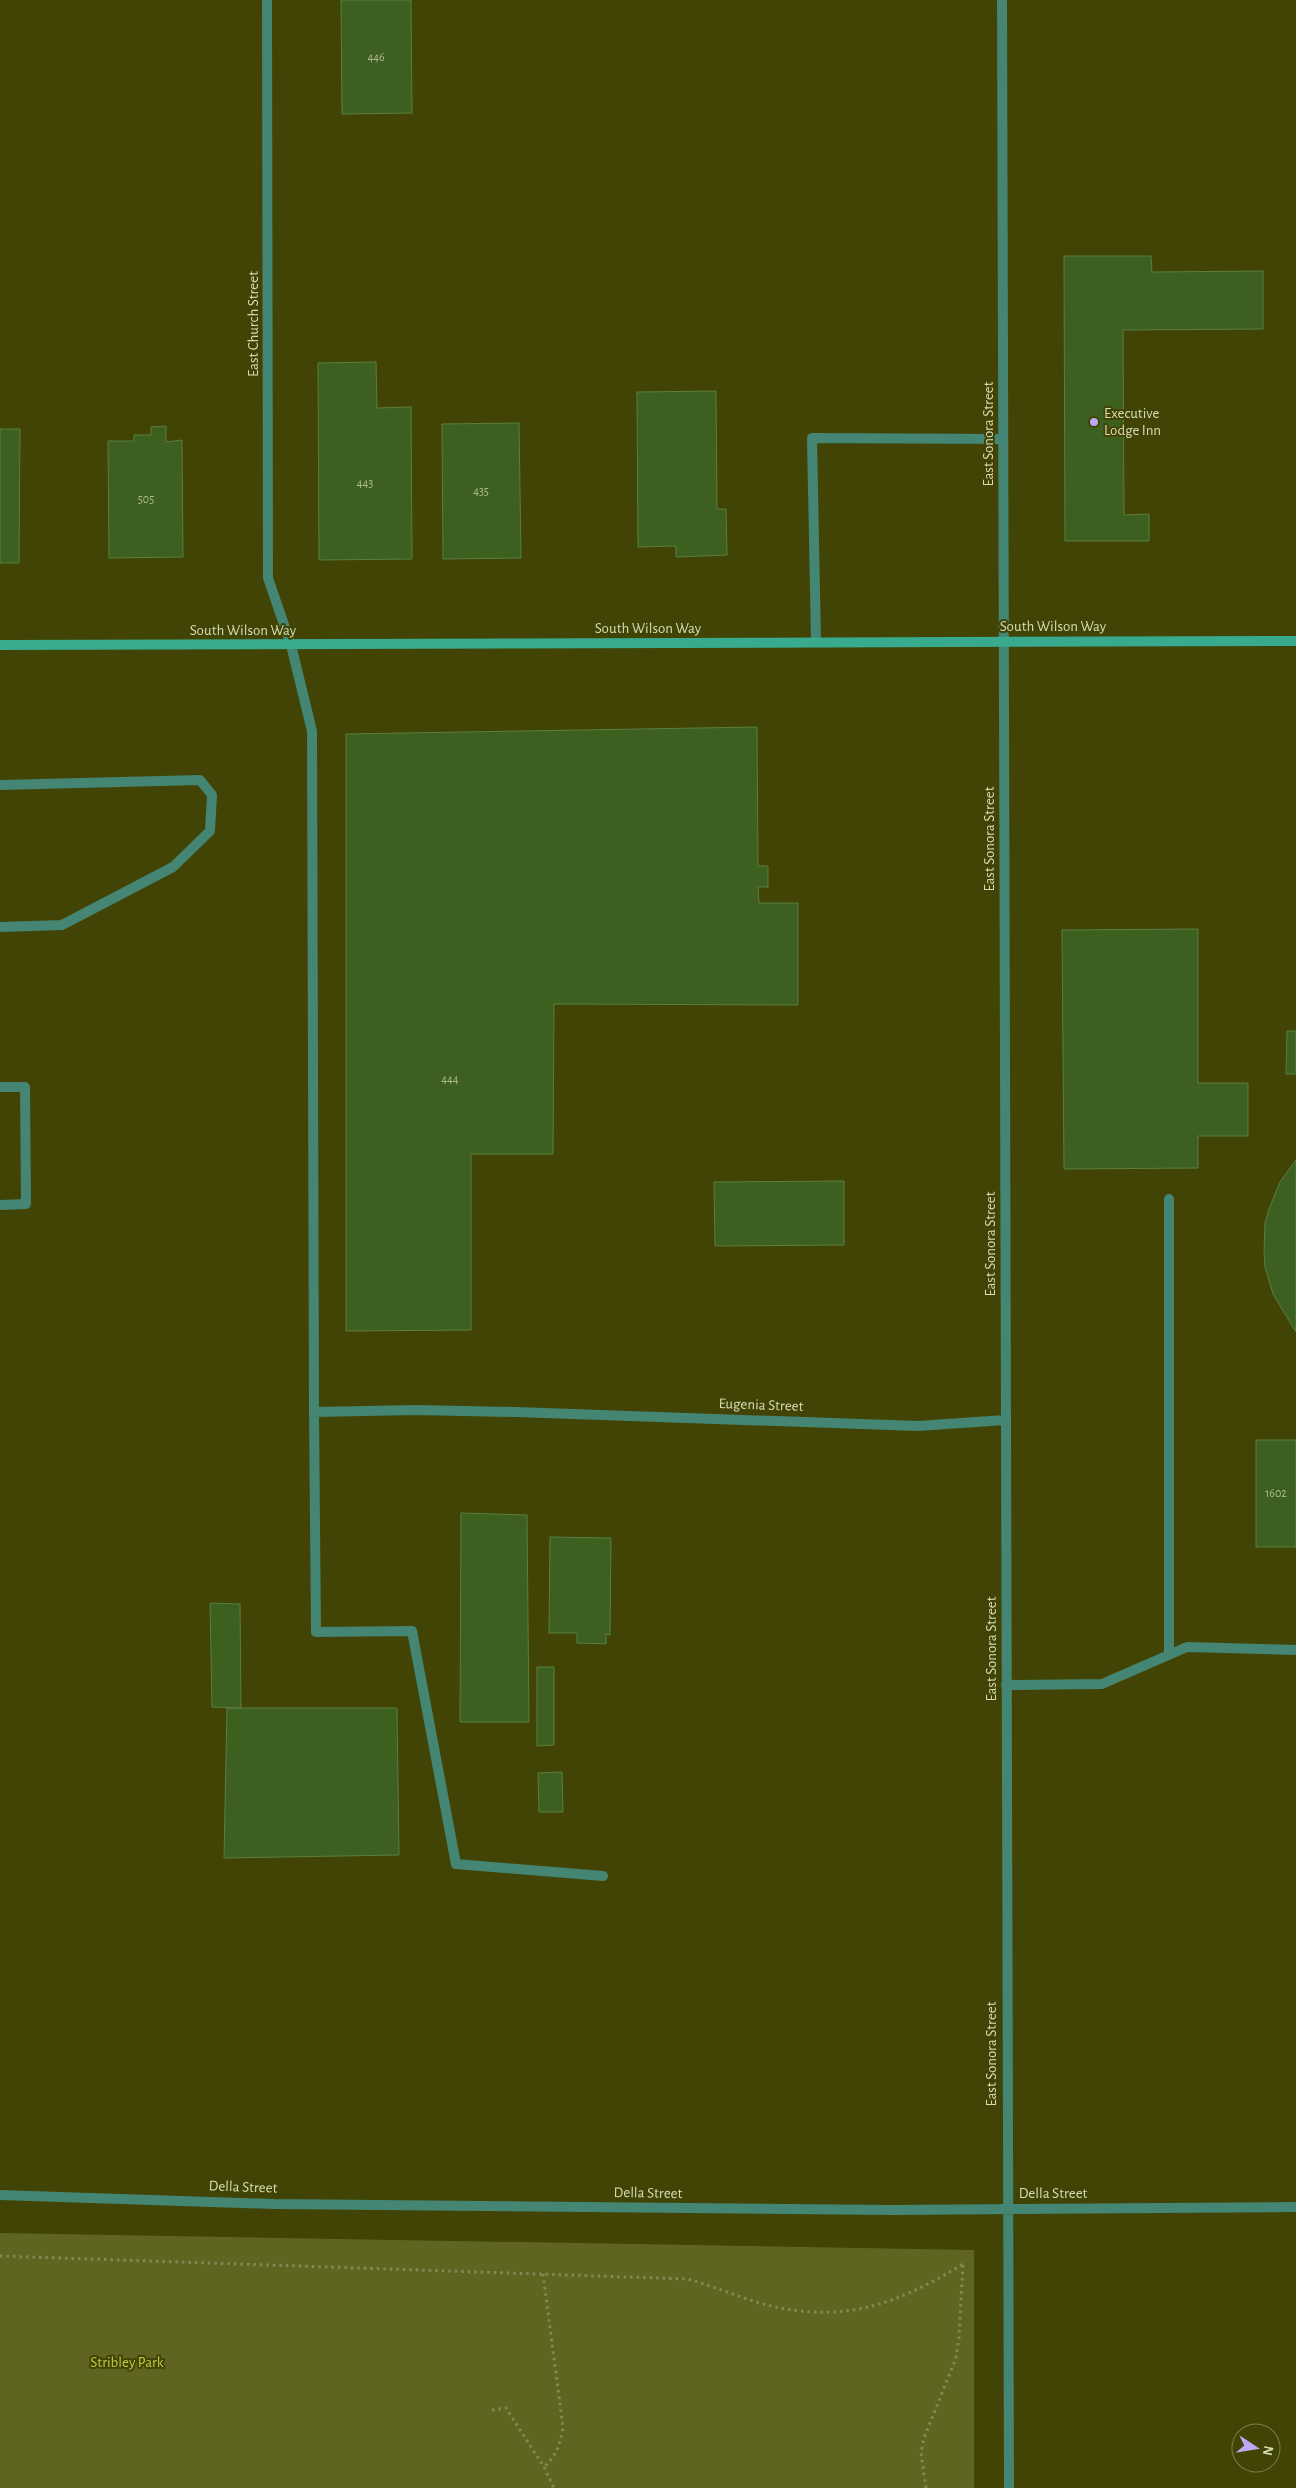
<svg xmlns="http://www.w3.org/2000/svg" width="1296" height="2488" font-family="'Alegreya Sans',sans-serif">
	<rect width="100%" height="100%" fill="#414404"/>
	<path fill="#5f6421" d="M0 2233 974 2250V2488H0Z"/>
	<path fill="#3d6021" stroke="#5a7f3f" d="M341 0H411L412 113 342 114Z
		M1064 256H1151L1152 272 1263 271V329L1123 330 1124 515 1149 514V541H1065Z
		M376 362 377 408 411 407 412 559 319 560 318 363Z
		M716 391 717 509H726L727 555 676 557V546L638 547 637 392Z
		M519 423 521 558 443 559 442 424Z
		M166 426V442L182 440 183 557 109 558 108 441H134V435H151V427Z
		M0 429H20L19 563H0Z
		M757 727 758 866H768V887H758L759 903H798V1005L554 1004 553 1154H471V1330L346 1331V734Z
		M1198 929V1083H1248V1136H1198V1168L1064 1169 1062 930Z
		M1287 1031H1296V1074H1286Z
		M1296 1160V1332L1273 1294 1265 1267 1264 1252 1265 1223 1269 1209 1280 1182Z
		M844 1181V1245L715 1246 714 1182Z
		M1256 1440H1296V1547H1256Z
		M461 1513 527 1515 529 1722H460Z
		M550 1537 611 1538 610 1635 606 1634V1644L577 1643V1633H549Z
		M210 1603 240 1604 241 1708 212 1707Z
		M537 1667H554V1745L537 1746Z
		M227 1708H397L399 1855 224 1858Z
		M562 1772 563 1812H539L538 1773Z"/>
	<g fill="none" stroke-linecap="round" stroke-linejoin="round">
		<path stroke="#858854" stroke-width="3" stroke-dasharray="2.5 4" stroke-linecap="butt" d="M0 2256 687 2279C714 2286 740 2298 767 2305 844 2324 898 2304 963 2264
			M543 2274 563 2427C560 2444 557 2455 544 2467
			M492 2410 506 2408 544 2467 554 2488
			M926 2488 921 2453 924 2438 956 2358 959 2337 963 2264"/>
		<path stroke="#448573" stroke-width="10" d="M816 642 812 438 1003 439
			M291 645 312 731 314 1412 416 1410 516 1412
			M0 785 200 780 212 795 210 831 173 867 62 925 0 927
			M0 1087H25L26 1204 0 1205
			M314 1412 316 1632 412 1631 456 1864 603 1876
			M1169 1655V1199
			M1006 1685 1102 1684 1187 1647 1296 1650"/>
		<path stroke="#448573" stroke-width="10" d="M267 0 268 578 291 645
			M1002 0 1009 2488
			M516 1412 918 1426 1005 1420
			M0 2195 274 2204 893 2210 1296 2207"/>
		<path stroke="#38ab8f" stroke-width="10" d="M0 645 1296 641"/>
	</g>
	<circle fill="#baaaf6" stroke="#414404" stroke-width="2" cx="1094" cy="422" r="5"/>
	<g text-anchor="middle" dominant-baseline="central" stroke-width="4" stroke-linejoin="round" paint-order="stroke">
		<g font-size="12" fill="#b0bc90">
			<text x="376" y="57">446</text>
			<text x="365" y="483">443</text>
			<text x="481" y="491">435</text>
			<text x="146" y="499">505</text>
			<text x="450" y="1079">444</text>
			<text x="1276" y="1493">1602</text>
		</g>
		<g font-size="15" fill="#d6dbb5" stroke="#414404">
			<text transform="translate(253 324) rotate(-90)">East Church Street</text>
			<text transform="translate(988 434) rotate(-90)">East Sonora Street</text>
			<text x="1053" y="626">South Wilson Way</text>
			<text x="648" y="628">South Wilson Way</text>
			<text x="243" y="630">South Wilson Way</text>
			<text transform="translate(989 839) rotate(-90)">East Sonora Street</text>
			<text transform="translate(990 1244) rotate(-90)">East Sonora Street</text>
			<text transform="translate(761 1405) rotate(2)">Eugenia Street</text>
			<text transform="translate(991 1649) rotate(-90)">East Sonora Street</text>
			<text transform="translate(991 2054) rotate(-90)">East Sonora Street</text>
			<text transform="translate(243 2187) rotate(2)">Della Street</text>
			<text transform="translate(648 2193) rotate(1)">Della Street</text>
			<text x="1053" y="2193">Della Street</text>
		</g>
		<g font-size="15" fill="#d6dbb5" stroke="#414404" text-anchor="start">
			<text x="1104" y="413">Executive<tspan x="1104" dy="17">Lodge Inn</tspan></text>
		</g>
		<g font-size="15" fill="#c1cb45" stroke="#414404">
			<text x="127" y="2362">Stribley Park</text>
		</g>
	</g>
	<g transform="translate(1256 2448) rotate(102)"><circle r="24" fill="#414404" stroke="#7d804b"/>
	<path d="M0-4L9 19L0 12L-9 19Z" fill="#baaaf6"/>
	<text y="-8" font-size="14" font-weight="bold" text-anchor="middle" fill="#d6dbb5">N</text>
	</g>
</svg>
